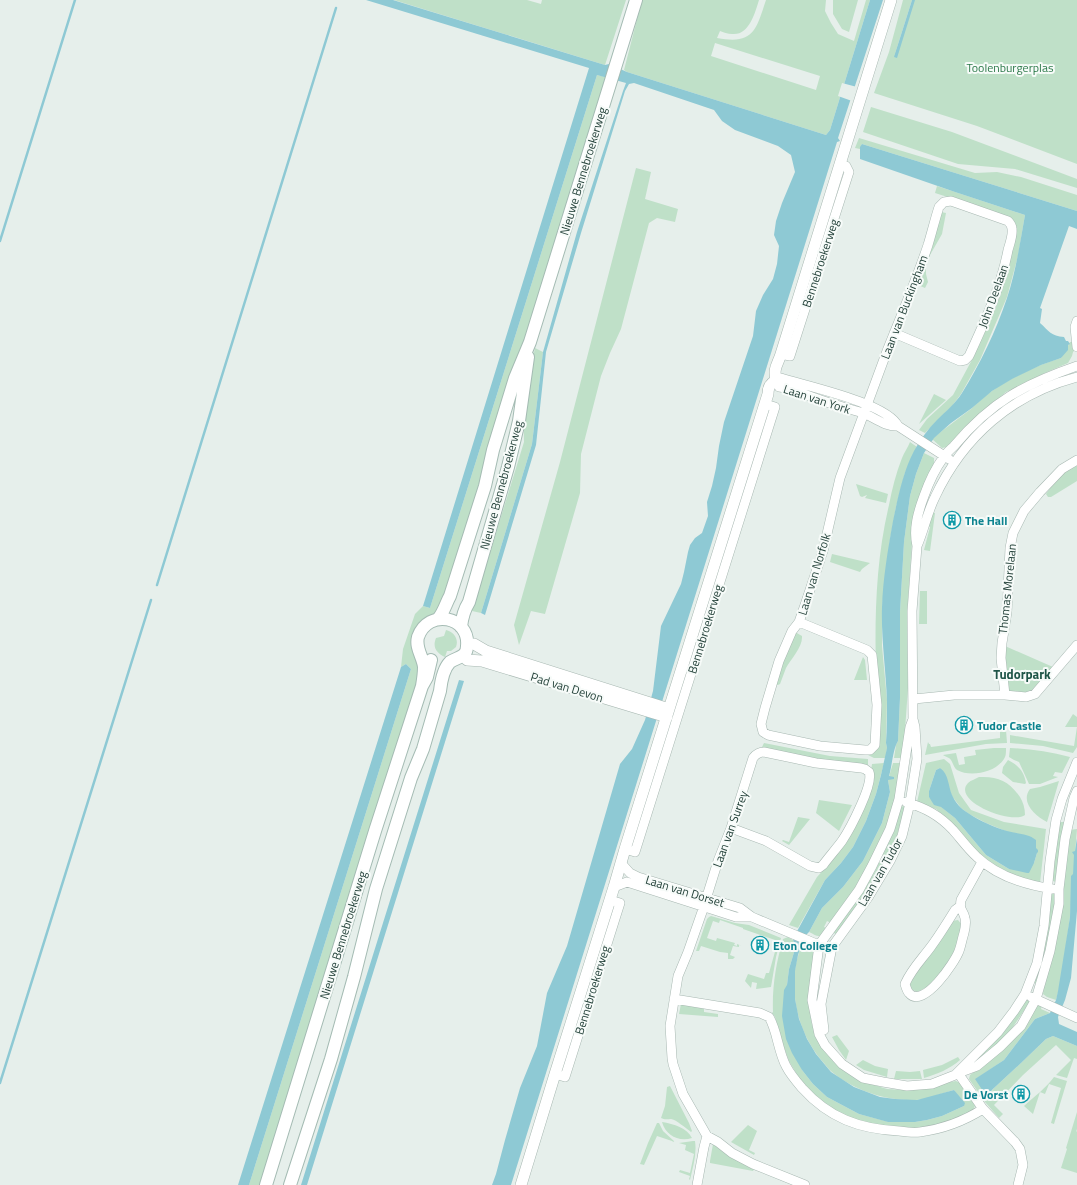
<svg xmlns="http://www.w3.org/2000/svg" width="1077" height="1185" font-family="'Titillium Web',sans-serif">
	<rect width="100%" height="100%" fill="#e6efeb"/>
	<path fill="#bfe0c8" fill-rule="evenodd" d="M394 0H527L541 4 542 0H626L605 65Z
		M642 0H759C755 13 749 36 732 34 728 34 723 32 720 31L717 38C754 45 756 30 766 0H826L825 11 831 23 838 34 854 41 866 0H870L830 130 826 135 627 72 624 70ZM715 43 820 76 816 90 711 56Z
		M833 0H858L849 32 842 29 833 14Z
		M903 0H912L894 57 914 0H1077V164L977 126 874 93 889 52Z
		M597 75 606 77 440 612 422 623 421 673 263 1185H249L411 669 406 664 401 667 403 649 415 614 423 606 430 608Z
		M871 107 952 132 1077 179V188L1015 169 958 164 863 132Z
		M859 138 975 173 997 172 1021 177 1077 195V211L862 144 860 149 855 148Z
		M636 168 651 172 645 199 678 209 675 222 657 218 649 223 621 329 610 353 601 376 581 454 580 493 545 614 531 611 519 645 514 625 560 462Z
		M937 186 1025 215 1018 256 1007 297 980 360 961 394 952 406 925 433 919 430 927 419 953 395 974 356 996 307 1004 284 1015 233 1010 217 935 193Z
		M941 212 946 213 942 234 930 255 926 267V274L928 282 925 288 918 285Z
		M1070 342H1072L1074 351 1073 352 1072 356 1068 363 1047 372 1006 392 963 429 947 447 942 448 932 439C945 428 958 419 971 409 978 403 984 396 992 391 1012 377 1037 365 1061 358Z
		M535 348 543 352 532 444 481 613 472 611 524 442C523 410 528 379 535 348Z
		M934 394 946 400 919 424Z
		M910 442 917 447 905 473 896 507 890 540 882 607V646L887 700 886 743 887 748 886 758H874L868 755 874 752 878 746C876 665 870 584 889 505 892 489 896 473 902 458 904 453 908 447 910 442Z
		M924 453 934 458V463L916 513 912 543 907 615 908 688 903 758H894L896 745 898 741 900 698V612L904 542 910 496 916 474Z
		M1077 464V481L1051 497H1048L1046 494 1051 487 1050 485 1063 473Z
		M856 484 888 494 886 503 865 498 867 495 862 497 860 496Z
		M932 512 935 513 930 551 924 550 930 527 927 525Z
		M832 554 870 563 862 569 860 572 830 562Z
		M920 591H927V624H919Z
		M446 630C454 632 459 639 456 647L451 651H447L445 657C437 653 432 648 436 638L444 636Z
		M795 632 802 636C803 647 791 659 786 668 784 673 782 679 780 684L778 685 775 684 785 656Z
		M1005 646 1053 667 1031 692 1014 694 1008 690Z
		M863 657 865 660 867 680H854Z
		M1073 714 1077 717V747L1073 753 1043 746 1010 743V735L1074 746 1077 727H1065Z
		M1006 730 1007 743 986 744 925 755 928 742 929 744H930L931 747 1000 738V731Z
		M764 743 830 756 868 759V766L813 759 761 749Z
		M994 748H1006C1006 751 1006 755 1005 757 998 772 971 778 957 770 954 768 953 763 951 760 949 757 946 757 943 755L956 753 959 765 965 764 964 757 976 755 975 750Z
		M1010 748C1031 749 1050 752 1070 757L1062 773 1055 772 1053 776 1058 777 1040 784H1029L1019 762 1014 760 1009 757Z
		M944 759 950 764 959 793 971 810 1004 822 1046 829 1040 883 1023 879 999 869 974 849 947 819 936 809 917 802 926 763ZM940 768 952 796 961 808 969 814 986 823 1008 832 1036 849 1037 853 1034 863 1009 869 986 855 955 818 929 797V791L936 770Z
		M1008 760C1018 765 1024 771 1026 783L1025 784 1013 782 1002 773 1003 767Z
		M884 763 876 794 866 821 853 847 841 863 825 880 798 928 789 925 817 877 828 865 845 842 871 771 872 764Z
		M893 763H902L889 827 858 887 831 923 827 921 824 927 826 928C820 939 819 937 809 932L822 908 843 887 863 861 882 823 890 792 888 780Z
		M979 777C998 776 1009 781 1020 797 1023 802 1025 808 1025 815 1012 825 951 801 968 783 971 780 976 779 979 777Z
		M1059 781 1047 822C1035 816 1020 802 1030 789L1040 787Z
		M819 800 852 805 839 831 816 813Z
		M903 806 905 807 894 846 881 873 838 935 832 932C846 912 862 894 874 873 885 852 893 829 901 807Z
		M798 817 810 819 789 845 782 841 783 840 789 842Z
		M1058 822H1064L1055 882 1052 880Z
		M1077 829 1070 917 1061 981 1056 1000 1047 997 1043 994 1044 984 1052 960 1061 911 1068 832 1070 830Z
		M1053 892 1055 893 1054 918 1038 984 1033 982 1051 894Z
		M711 916 735 923 749 925 781 938 776 957 771 987 756 989 757 983 752 982 751 988 745 981 748 974 764 979 766 973H769L778 941 743 929V928L720 920 719 923 713 921 707 938 716 941 717 938 735 943 734 945 737 946V944L742 946 739 945V947L733 946 730 955 735 957 733 959H728V953L720 952 701 946 699 951H696L707 919 709 917Z
		M958 920 962 925 956 948 940 976 927 987 917 992C910 989 908 987 910 979L952 921Z
		M788 937 793 940 794 942 793 947 795 949 789 969 787 985 802 1070 813 1084 827 1097 859 1114 889 1122H915L927 1120 942 1116 964 1106 954 1090C942 1093 929 1099 916 1100 886 1101 855 1091 832 1072 828 1069 825 1064 822 1061 801 1036 791 1003 795 970 796 961 799 952 802 944L813 950 815 957 809 1004 812 1025 820 1044 868 1083 887 1089 905 1090 956 1081 960 1083 974 1101 975 1106 973 1110 955 1120 937 1126 907 1130 875 1127 845 1118 823 1103 802 1083 789 1061 781 1039 775 1017 772 1013 773 1012C772 987 776 963 783 939Z
		M1027 999 1029 1001V1003L1011 1030 1000 1042 970 1066Z
		M681 1004 704 1008V1012L718 1014V1017L679 1014Z
		M1037 1005 1042 1006 1041 1009 1050 1013 1035 1019 1004 1060 976 1079 992 1091 994 1088 1022 1062 1046 1039 1053 1036 1077 1046V1059L1074 1058 1067 1078 1056 1075 1071 1060 1056 1045 1023 1075 994 1105 1003 1114 999 1118 985 1102 969 1079 970 1075 974 1072 972 1071Z
		M837 1035 849 1051 846 1060 839 1050 832 1037Z
		M958 1057 960 1060C950 1069 937 1074 924 1078L923 1070 942 1065Z
		M863 1060 875 1066 888 1069 887 1077 864 1070 856 1065Z
		M896 1071 910 1072 920 1071 922 1079H894Z
		M1054 1077 1067 1081 1054 1124 1051 1123 1061 1088 1049 1084 1045 1094 1040 1092 1033 1114 1024 1106C1035 1096 1046 1088 1054 1077Z
		M670 1086 689 1123 692 1131 691 1132C687 1129 675 1119 671 1119 667 1119 665 1120 661 1118L665 1106 667 1087Z
		M1077 1112V1129L1076 1132 1077 1131V1173L1061 1168 1067 1149 1066 1148Z
		M662 1122C674 1124 687 1128 692 1138 679 1142 666 1136 662 1122Z
		M657 1123H659L663 1131 675 1142 657 1136 644 1165 640 1164 648 1143Z
		M748 1125 757 1131 749 1150 755 1153 754 1155 731 1142Z
		M693 1141H695C697 1154 693 1167 690 1180L689 1179 690 1176 679 1172 680 1170 690 1173 694 1154 685 1150 686 1145 679 1143Z
		M713 1144H715L754 1169 753 1171 710 1163V1161Z"/>
	<path fill="#8ec9d4" d="M366 0H393L605 65 609 64 627 72 826 135 830 130 870 0H883L838 138 840 141 837 142 511 1185H492L496 1174 505 1140 520 1088 537 1046 547 993 567 946 620 764 632 749 645 720 653 691 661 626 681 584 684 572 688 552 690 545 695 538 702 533 708 516 707 502 712 486 716 468 719 446 724 422 753 336 756 311 763 295 773 279 777 264 779 246 774 235 776 221 782 203 795 172 791 155 778 146 735 130 722 121 714 110 634 83 629 84 625 91 581 233 546 352 536 445 485 615 481 613 532 444 543 352 577 232 623 91 626 83 597 75 430 608 423 606 589 68Z
		M912 0H915L897 58 894 57Z
		M862 144 1077 211V229L1069 226 1040 308 1042 309 1040 323C1049 331 1051 336 1064 337L1066 341H1068L1070 344 1068 345V350L1061 358 1041 365 1012 379 992 391 972 408 951 423 934 438 924 453 916 474 910 496 904 542 900 612V698L898 741C893 749 892 766 889 776L894 777V779L888 780 890 792 882 823 863 861 843 887 822 908 809 932 804 937 798 955 795 971V999L799 1019 807 1039 816 1054 831 1072 854 1087 880 1097 895 1099 917 1100 954 1090 965 1103 964 1106 942 1116 927 1120 915 1122H888L859 1114 827 1097 813 1084 802 1070 792 1053 786 1039 782 1016 784 990 787 985 789 969 795 949 793 947 794 942 793 940 795 935 825 880 841 863 853 847 866 821 876 794 881 775 887 748 886 743C887 729 887 715 887 701 886 670 881 639 882 607 883 578 888 549 893 521 898 497 903 472 914 451 920 440 928 429 937 420 946 411 955 404 962 393 980 364 996 331 1007 298 1016 271 1020 243 1025 215L955 192 860 159V147Z
		M406 664 411 669 249 1185H238L401 667Z
		M459 680 464 681 307 1185H301Z
		M940 768C949 774 948 786 952 795 955 802 961 809 968 813 980 821 994 827 1007 831 1017 834 1028 833 1036 840V848L1038 850V852L1037 853 1034 863 1029 873H1027L1009 869 986 855 955 818 941 807 934 805 929 797V791L936 770Z
		M1077 838V911L1071 978 1065 1000 1058 1017 1059 1024 1077 1032V1046L1053 1036 1046 1039 1021 1063 994 1088 989 1093 983 1091 975 1079 1004 1060 1035 1019 1050 1013 1056 1000 1058 991 1070 917 1071 876 1073 874 1074 855 1072 852 1075 851Z"/>
	<path fill="#e6efeb" d="M842 83 857 87 852 101 838 96Z"/>
	<g fill="none" stroke-linecap="round" stroke-linejoin="round">
		<path stroke="#8ec9d4" stroke-width="2.5" d="M0 241 75 0
			M157 585 336 8
			M0 1083 151 600"/>
		<defs>
			<path id="minor" d="M1077 321 1075 327 1077 347
				M781 354 790 356 849 172 846 166 840 164
				M1077 366C1054 374 1031 383 1010 396 989 409 970 427 954 446 950 450 946 453 943 458 935 469 929 482 924 496 918 512 913 529 917 546 924 530 927 513 935 497 963 437 1012 394 1077 377
				M898 426C887 403 806 386 781 378L776 380 779 387C792 388 803 394 815 398 831 404 847 408 863 413 874 417 885 427 898 426L949 459
				M1077 460 1062 469 1040 492 1024 511 1013 533 1010 548 1007 612 1002 643 1001 658 1005 695 1026 697 1035 694 1077 645
				M799 622 867 650 872 655 877 705 875 745 870 750H865L820 746 768 735 763 732 761 724 765 708 779 661 792 631 799 622 805 605 823 551 840 478 887 351C901 316 916 281 928 245 932 232 935 219 939 207L944 202 951 201 1008 221C1010 223 1012 225 1012 229 1013 235 1010 243 1008 250 1001 287 985 321 969 356L965 360 960 361 894 333
				M914 699 954 695H1005
				M913 719 910 727 899 799 890 829 872 866 859 890 819 945 812 1000 819 1034 825 1045 842 1064 863 1078 883 1082 907 1086 932 1084 955 1075 998 1032 1014 1011 1025 994 1037 963 1044 926 1050 861 1056 820 1062 799 1077 762
				M906 802C925 808 939 815 953 830 961 839 968 849 977 857 997 876 1026 885 1053 889
				M731 828 766 841 810 866 819 868 823 865C829 857 836 849 842 841 850 829 874 784 869 772L865 769 861 768 816 763 764 752C759 752 756 754 753 758L731 828 718 861 702 912 688 952 678 976 670 1026 672 1058 673 1064 683 1094 707 1136 718 1142 732 1153 753 1164 805 1185
				M625 849 635 852 775 407 765 404
				M621 863 630 873 638 877 740 908 752 917 819 945 825 946
				M614 887 627 882 736 917H752
				M959 907 955 910C947 923 939 936 930 948 921 960 911 970 905 984 906 987 907 991 909 993 923 1010 955 962 959 951 961 946 962 939 964 933 965 929 966 922 965 918 963 909 959 911 961 900L982 862
				M1031 997 1077 1018
				M674 999 760 1013 769 1017C777 1030 778 1051 786 1066 790 1074 796 1081 802 1088 829 1118 859 1129 899 1131 906 1132 914 1133 920 1132 943 1129 964 1121 983 1109
				M824 1030 821 1004 832 947 869 896 890 861 902 836 910 803 917 759 915 727 913 719 912 611 917 546
				M961 1072 977 1066 1000 1047 1021 1026 1036 999 1050 951 1059 904V889L1065 839 1074 798 1077 791
				M958 1073 983 1109 1015 1142 1020 1149 1023 1165 1018 1185
				M555 1074 565 1077 620 903 610 900
				M697 1185 704 1147 707 1136"/>
			<path id="tertiary" d="M474 644 486 651 669 709
				M467 660 482 661 667 717
				M521 1185 555 1074 614 887 625 849 768 394C768 387 770 384 776 380 773 368 778 364 781 354L891 0"/>
			<path id="secondary" d="M438 619C444 612 446 603 450 596L485 486 493 450 515 378 530 342 636 0
				M461 627C462 617 464 610 469 602L508 467 519 421 528 357
				M266 1185 375 831 422 686 427 677 431 660
				M290 1185 331 1059 354 977 376 889 411 778 423 749 440 691C441 682 443 669 450 662 457 657 467 658 467 646 470 616 428 608 418 637 415 648 423 657 424 667 424 673 423 680 422 686"/>
		</defs>
		<use href="#minor" stroke="#a8b8b2" stroke-width="10"/>
		<use href="#tertiary" stroke="#a8b8b2" stroke-width="12"/>
		<use href="#secondary" stroke="#a4bbb3" stroke-width="14"/>
		<use href="#minor" stroke="#fff" stroke-width="9"/>
		<use href="#tertiary" stroke="#fff" stroke-width="11"/>
		<use href="#secondary" stroke="#fff" stroke-width="12"/>
	</g>
	<defs>
		<symbol id="building-ring" viewBox="-11 -11 22 22"><circle r="9.5" fill="#f7fbf9" stroke="#0f9aa8" stroke-width="1.5"/><path d="M-4-6H4V6H1V3H-1V6H-4ZM-2.5-4.3h1.7v1.8h-1.7ZM.8-4.3h1.7v1.8H.8ZM-2.5-1h1.7V.8h-1.7ZM.8-1h1.7V.8H.8Z" fill="#0f9aa8"/></symbol>
	</defs>
	<g fill-rule="evenodd">
		<use href="#building-ring" x="942" y="510" width="20" height="20"/>
		<use href="#building-ring" x="954" y="715" width="20" height="20"/>
		<use href="#building-ring" x="750" y="935" width="20" height="20"/>
		<use href="#building-ring" x="1011" y="1084" width="20" height="20"/>
	</g>
	<g text-anchor="middle" dominant-baseline="central" stroke-width="4" stroke-linejoin="round" paint-order="stroke">
		<g font-size="12" fill="#2d7a4b" stroke="#f7fbf9">
			<text x="1010" y="67">Toolenburgerplas</text>
		</g>
		<g font-size="12" fill="#24423a" stroke="#f7fbf9">
			<text transform="translate(583 171) rotate(-73)">Nieuwe Bennebroekerweg</text>
			<text transform="translate(820 263) rotate(-72)">Bennebroekerweg</text>
			<text transform="translate(993 296) rotate(-70)">John Deelaan</text>
			<text transform="translate(904 307) rotate(-69)">Laan van Buckingham</text>
			<text transform="translate(817 399) rotate(18)">Laan van York</text>
			<text transform="translate(501 485) rotate(-75)">Nieuwe Bennebroekerweg</text>
			<text transform="translate(814 574) rotate(-73)">Laan van Norfolk</text>
			<text transform="translate(1007 589) rotate(-84)">Thomas Morelaan</text>
			<text transform="translate(705 629) rotate(-73)">Bennebroekerweg</text>
			<text transform="translate(567 687) rotate(17)">Pad van Devon</text>
			<text transform="translate(730 829) rotate(-70)">Laan van Surrey</text>
			<text transform="translate(880 872) rotate(-60)">Laan van Tudor</text>
			<text transform="translate(685 891) rotate(17)">Laan van Dorset</text>
			<text transform="translate(343 935) rotate(-73)">Nieuwe Bennebroekerweg</text>
			<text transform="translate(592 990) rotate(-73)">Bennebroekerweg</text>
		</g>
		<g font-size="12" font-weight="bold" fill="#0d838f" stroke="#f7fbf9" text-anchor="start">
			<text x="965" y="520">The Hall</text>
			<text x="977" y="725">Tudor Castle</text>
			<text x="773" y="945">Eton College</text>
			<text x="1008" y="1094" text-anchor="end">De Vorst</text>
		</g>
		<g font-size="13" font-weight="bold" fill="#1f5548" stroke="#f7fbf9">
			<text x="1022" y="674">Tudorpark</text>
		</g>
	</g>
</svg>
